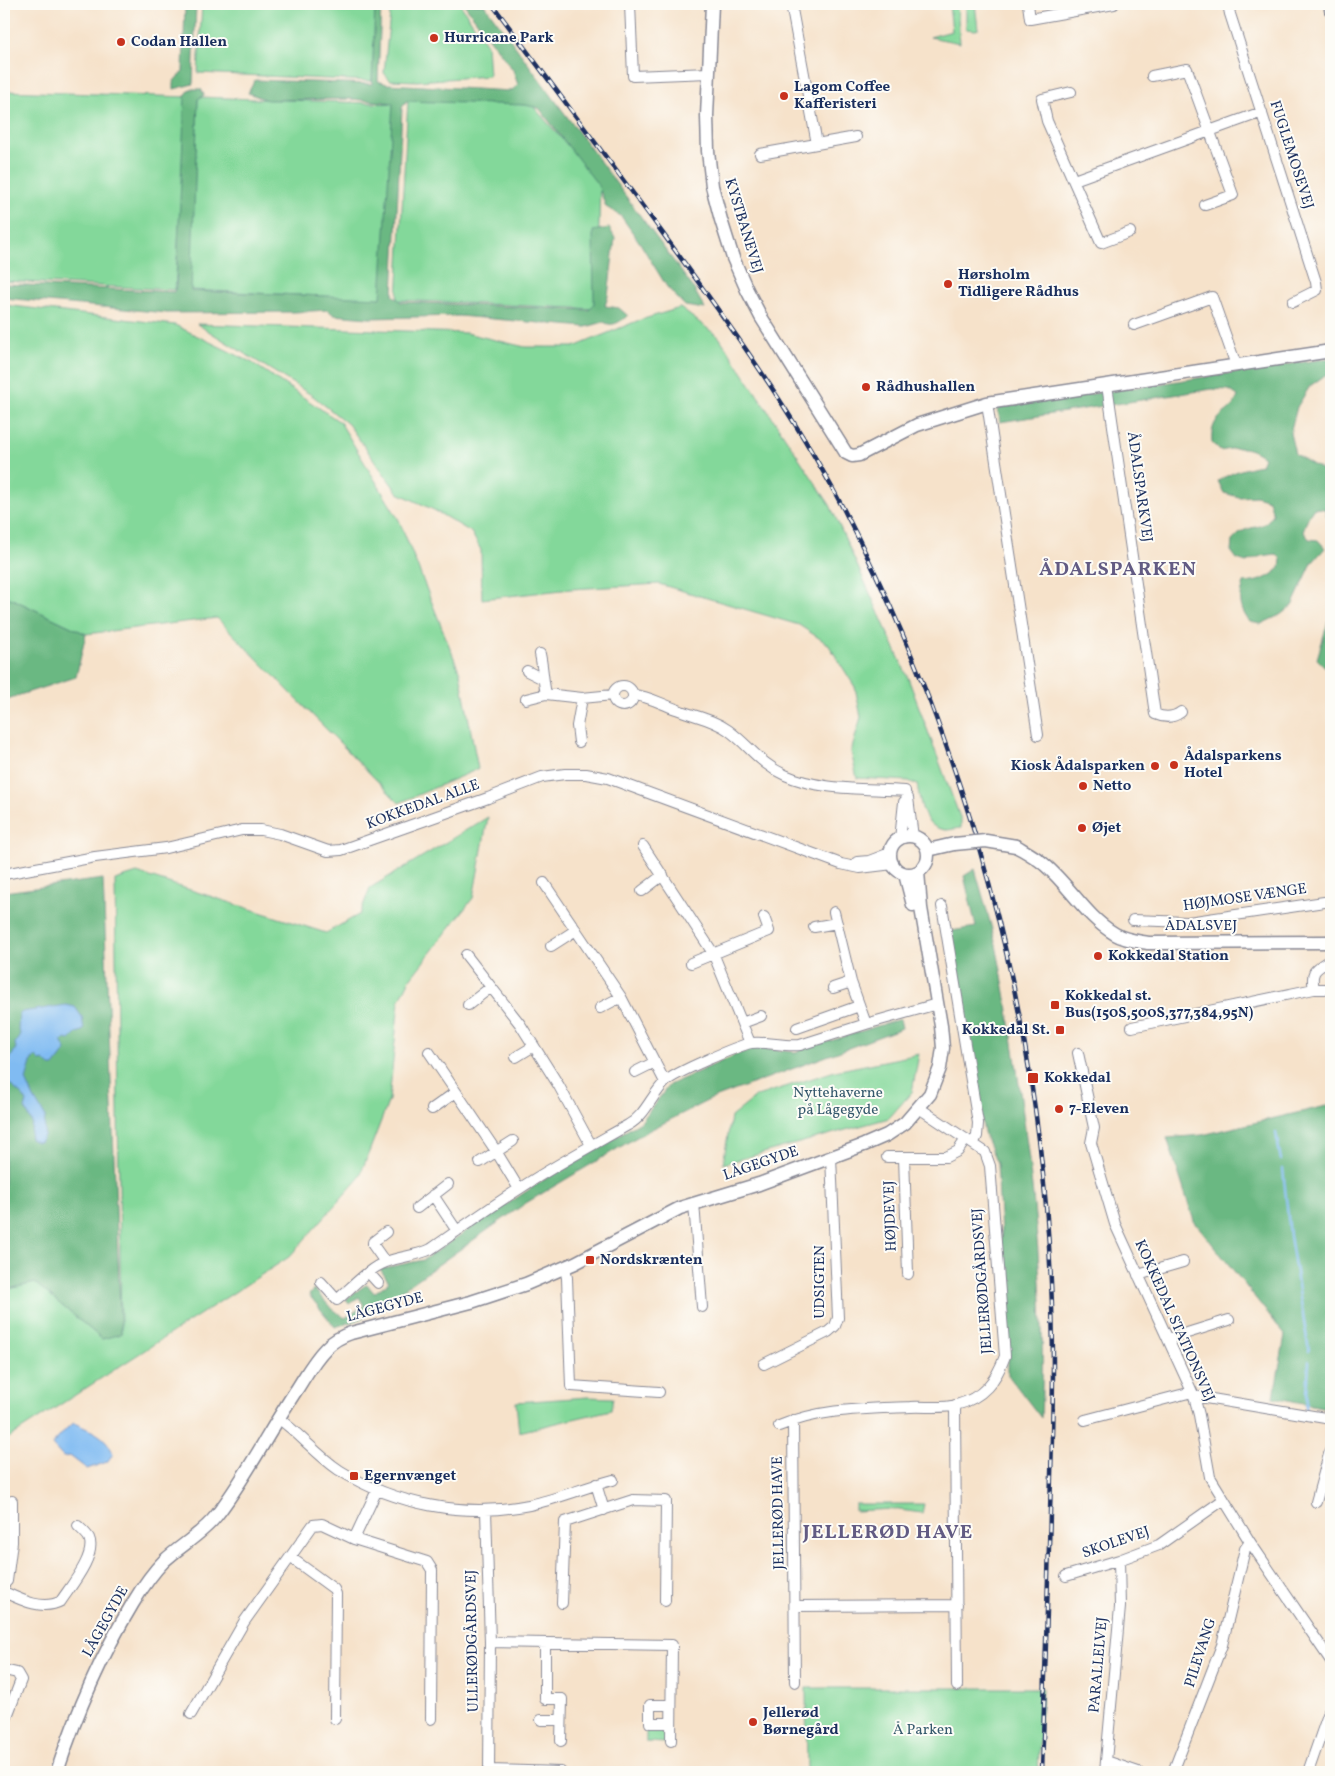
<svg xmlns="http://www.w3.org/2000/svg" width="1335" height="1776" font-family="Vollkorn,serif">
	<rect width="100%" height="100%" fill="#fdfcf7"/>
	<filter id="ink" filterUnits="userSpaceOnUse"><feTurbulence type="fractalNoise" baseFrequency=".02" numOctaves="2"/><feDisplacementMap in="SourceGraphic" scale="10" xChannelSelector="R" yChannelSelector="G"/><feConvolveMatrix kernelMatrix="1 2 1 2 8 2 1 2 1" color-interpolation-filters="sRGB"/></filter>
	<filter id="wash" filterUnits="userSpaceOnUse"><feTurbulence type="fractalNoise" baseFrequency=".0096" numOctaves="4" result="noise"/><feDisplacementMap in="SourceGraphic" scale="20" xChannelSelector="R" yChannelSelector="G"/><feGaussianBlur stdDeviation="1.12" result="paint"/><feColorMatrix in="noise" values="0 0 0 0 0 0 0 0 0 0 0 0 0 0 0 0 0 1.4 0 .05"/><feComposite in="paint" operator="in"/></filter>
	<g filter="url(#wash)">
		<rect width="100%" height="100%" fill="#f6e2ca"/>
		<path fill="#83d89a" stroke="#4f847c" d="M202 4H376L372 81 198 73Z
			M391 4H460L487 45 489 76 417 81 390 80 384 73Z
			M949 4H957L960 43 930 37 952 31Z
			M966 4H975L978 29 976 30 966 29Z
			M4 91 188 97 175 290 4 281Z
			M198 97 399 104 386 299 190 290Z
			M408 100 532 105 600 182 597 309 397 300Z
			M4 305 175 325 251 362 340 422 399 520 460 673 478 769 399 803 217 618 86 634 4 595Z
			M680 308 719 337 830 505 908 678 961 820V828C957 828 951 830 946 830 922 828 921 803 917 785L909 781 857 778 851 752 861 717 855 687 828 644 799 625 659 584 571 589 482 599 481 550 471 532 434 510 398 493 348 424 313 396 197 324 466 333 525 347H574L637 321Z
			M488 817 473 898 410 979 399 1001 389 1100 359 1178 289 1257 4 1441V1290L35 1283 102 1339 121 1333 115 880 137 873 326 933 360 914 370 888Z
			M919 1054 912 1092 889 1118 723 1164 731 1117 757 1096 835 1071Z
			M588 1397 613 1398 611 1410 519 1432 516 1402Z
			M855 1504H924L922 1513 892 1509 855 1511Z
			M806 1688H1042L1038 1772H807Z
			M646 1728 667 1729 666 1743 646 1742Z"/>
		<path fill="#6ab882" stroke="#427470" d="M185 4H196L193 84 174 89V81L183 71Z
			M375 4H381L378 81 387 84 511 91 518 85 513 70 464 4H484L692 286 705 309 685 306 667 287 640 243 621 216 606 207 598 185 539 108 525 105 406 101 402 108 393 295 401 302 589 310 594 304 593 231 609 228 615 238 608 296 605 306 619 308 628 316C620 321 613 328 604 322L586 327 459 316 369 318 334 315 328 310 295 312 167 313 4 298V284L174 292 176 287 185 96 190 89H201L204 95 198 99 191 291 381 298 393 103 351 99 267 100 248 93 255 80 372 84Z
			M1331 358V376H1324L1310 386 1297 407 1290 433 1295 454 1322 470 1331 471V528H1330L1325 509 1314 508 1308 517 1303 531 1309 539 1318 540 1325 548 1312 563 1292 606 1280 615 1261 624 1250 622C1239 608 1239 600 1244 583 1259 582 1269 578 1280 568L1281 559 1276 554 1261 556 1246 562 1237 559 1231 551 1232 541C1236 537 1240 532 1245 530 1259 525 1264 528 1273 514L1269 500 1256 496 1239 497 1224 493 1218 481C1232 472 1245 468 1261 465L1264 457C1247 445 1240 447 1220 451L1212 443C1209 412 1232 416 1238 396L1229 390 1212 389 1000 422 998 408Z
			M4 595 86 634 76 677 4 700Z
			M1331 611V664L1326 668 1317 659Z
			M975 869C982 894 990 920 996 945 1008 1003 1016 1062 1024 1121 1037 1219 1046 1318 1041 1418L1008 1375V1354L997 1164 984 1133 951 931 976 927 964 876Z
			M103 879 121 1334 102 1339 35 1283 4 1290V892Z
			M900 1019 902 1028 709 1100 642 1134 526 1203 361 1319 335 1327 309 1295 314 1289 330 1307 345 1318 364 1306 359 1297 349 1304 346 1299 367 1284 374 1293 389 1282 380 1269 423 1260 551 1175 641 1122 669 1085 731 1057 755 1048 795 1052Z
			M1331 1105V1409L1274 1397 1285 1335 1194 1221 1167 1138 1202 1135Z"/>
		<path fill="#80bbf2" stroke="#4e75a8" d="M66 1005 75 1007 82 1017 84 1030 77 1033 70 1040 66 1039 61 1041 66 1050 54 1066H50L44 1060 40 1061 36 1057 32 1059 26 1080 34 1098 45 1116 44 1136 40 1142H36L30 1139 32 1123 25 1108 27 1102 23 1096 4 1079V1070L16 1048 15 1043 19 1039 20 1032 18 1031 19 1015 22 1012Z
			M74 1423C91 1431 107 1435 113 1454L107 1462 87 1469 70 1456 63 1457 52 1445 67 1428Z"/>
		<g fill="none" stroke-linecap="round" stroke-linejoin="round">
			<path stroke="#80bbf2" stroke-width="2.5" d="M1276 1133 1281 1160
				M1283 1169 1290 1236 1309 1351
				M1306 1411 1309 1361"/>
		</g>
	</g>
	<g filter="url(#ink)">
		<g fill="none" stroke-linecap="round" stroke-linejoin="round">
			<defs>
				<path id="minor" d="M630 4 633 76 709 73
					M791 4 817 144
					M1028 4 1030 19 1114 4
					M1228 4 1230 14 1316 282 1317 290 1293 302
					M1152 76 1187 69 1233 195 1205 205
					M1071 92 1042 99 1047 121 1101 243 1130 232
					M760 154 856 137
					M1074 180 1262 112
					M1134 325 1212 297 1236 365
					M1107 385 1155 714C1164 718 1173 718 1181 712
					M987 403 1038 735
					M540 654C543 668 543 680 546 694L582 698 613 695
					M527 671 543 679
					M613 696a10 10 0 1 1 20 0a10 10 0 1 1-20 0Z
					M633 695C649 696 661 704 676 709 693 716 713 719 728 730 749 745 760 764 785 775 820 791 867 788 905 791V794L908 798 913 837
					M526 699 546 694
					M579 742 577 726 582 698
					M900 839 904 802
					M643 846 713 953 750 1043
					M857 862 869 861 890 853
					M4 874 95 857 166 848 242 830H261L280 834 328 851 341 850 488 798 542 777 565 774H586L608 778 841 864 860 868 893 864
					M544 883 621 997 665 1082
					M642 891 663 875
					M942 906 978 1123 977 1136 973 1144
					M834 912 851 982 866 1024
					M1133 920 1188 922 1331 901
					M814 927 837 923
					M551 946 576 930
					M466 955 520 1024 559 1086 591 1145
					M691 963 769 931 764 917
					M833 988 851 982
					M1314 989C1310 970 1316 969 1331 959
					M468 1005 491 987
					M600 1008 621 997
					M742 1023 761 1016
					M1132 1027 1314 989H1331
					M797 1028 859 1006
					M429 1052 496 1151 519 1189
					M1078 1053 1094 1128 1091 1143 1115 1224 1194 1396 1199 1415 1210 1477 1250 1542 1331 1661
					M516 1057 534 1046
					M635 1072 655 1062
					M432 1109 456 1092
					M887 1157H946L958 1151 966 1139
					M904 1157 908 1274
					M480 1162 513 1141
					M433 1195 457 1231
					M694 1203 702 1307
					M417 1208 448 1184
					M385 1262 373 1245V1242L386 1232
					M565 1267 567 1278 571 1386 659 1392
					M369 1273 378 1283
					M1138 1275 1183 1262
					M321 1282 337 1300C351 1288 369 1268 386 1262 401 1256 417 1256 431 1249 460 1229 489 1208 519 1189 554 1166 591 1146 628 1125 645 1116 651 1096 665 1082 674 1073 737 1046 751 1043 767 1041 784 1047 800 1045L866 1024 937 1004
					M1168 1339 1229 1320
					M764 1364 828 1332 835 1326 838 1318 831 1157
					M1194 1396 1331 1419
					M955 1405 957 1686
					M278 1418C300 1434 317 1455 339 1470 395 1505 465 1518 529 1505 558 1499 585 1487 613 1480
					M793 1420 795 1682
					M1085 1420 1192 1392
					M779 1426C822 1408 865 1409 910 1407 924 1406 942 1409 956 1405 983 1398 996 1381 1005 1356L990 1166 985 1152 919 1108
					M596 1484 604 1510
					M377 1490 354 1539 427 1562 432 1570 431 1719
					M1316 1502 1331 1447
					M486 1510 490 1642 489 1772
					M290 1557 334 1589 336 1594 335 1719
					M1066 1576 1119 1560 1159 1545 1223 1500
					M4 1584 7 1581 12 1542V1501
					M4 1592C21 1600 43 1611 61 1601 70 1587 97 1555 89 1538 87 1534 82 1530 78 1526
					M562 1603 565 1522 633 1500 666 1501 665 1601
					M795 1606 957 1605
					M490 1642 672 1645 671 1741
					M545 1643V1699H562L561 1741
					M4 1670 17 1673 21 1680 4 1724
					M191 1714 244 1622 313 1525 322 1524 354 1539
					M541 1720H561
					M671 1723H650V1705H671
					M1106 1761 1138 1772
					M489 1770 561 1772
					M1105 1772 1120 1607 1119 1560
					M1173 1772 1222 1645 1245 1549 1250 1542
					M1308 1772 1331 1706"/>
				<path id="tertiary" d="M712 4 707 116 708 151 712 186 721 220 733 258 747 290 761 317 846 453 852 456 859 455 917 425 987 403 1331 351
					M1331 4V10
					M890 855a19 19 0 1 1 38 0a19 19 0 1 1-38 0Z
					M1016 846C1026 852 1036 857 1045 865 1070 886 1086 917 1115 934 1125 940 1137 941 1148 943L1331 942
					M928 850 954 844
					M905 874 913 905
					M57 1772C76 1714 101 1656 133 1603 142 1588 152 1573 164 1561 181 1545 202 1534 216 1516 247 1476 269 1431 297 1389 306 1375 314 1360 326 1348 333 1341 342 1336 351 1333L471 1302 526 1284 575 1263 680 1208 759 1184 864 1145 887 1135 905 1123 930 1094 940 1068 943 1048 941 1026 921 908 918 872"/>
			</defs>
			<use href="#minor" stroke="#888894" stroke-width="12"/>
			<use href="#tertiary" stroke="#888894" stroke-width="15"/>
			<use href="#minor" stroke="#fff" stroke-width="10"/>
			<use href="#tertiary" stroke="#fff" stroke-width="12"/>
			<defs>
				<path id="rail" d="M492 4C546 76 599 148 653 220 721 313 790 406 843 508 967 747 1039 1013 1051 1282 1055 1359 1052 1436 1050 1513 1047 1599 1045 1686 1042 1772"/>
			</defs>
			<use href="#rail" stroke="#1b2f5e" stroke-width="4.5"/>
			<use href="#rail" stroke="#fdfcf7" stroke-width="2.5" stroke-dasharray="8" stroke-linecap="butt"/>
			<defs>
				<path id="tertiary-bridge" d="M954 844 986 841 1016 846"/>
			</defs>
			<use href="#tertiary-bridge" stroke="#888894" stroke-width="15" stroke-linecap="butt"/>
			<use href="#tertiary-bridge" stroke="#fff" stroke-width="12"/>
		</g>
	</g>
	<g fill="#c8321e" stroke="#fdfcf7" stroke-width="2">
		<circle cx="434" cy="38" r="5"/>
		<circle cx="121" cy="42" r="5"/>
		<circle cx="784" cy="96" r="5"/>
		<circle cx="948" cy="284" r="5"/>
		<circle cx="866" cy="387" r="5"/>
		<circle cx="1174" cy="765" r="5"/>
		<circle cx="1155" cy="766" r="5"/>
		<circle cx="1083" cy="786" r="5"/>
		<circle cx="1082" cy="828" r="5"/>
		<circle cx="1098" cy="956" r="5"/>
		<rect x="1050" y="1000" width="10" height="10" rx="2.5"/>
		<rect x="1055" y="1025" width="10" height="10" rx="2.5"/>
		<rect x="1027" y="1072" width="12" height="12" rx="2.5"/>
		<circle cx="1059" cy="1109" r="5"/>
		<rect x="585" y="1255" width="10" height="10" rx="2.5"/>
		<rect x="349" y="1471" width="10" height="10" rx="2.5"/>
		<circle cx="753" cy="1722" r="5"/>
	</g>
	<g text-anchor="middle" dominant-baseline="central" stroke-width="4" stroke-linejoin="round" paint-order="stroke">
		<g font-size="15" font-weight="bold" fill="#1b2f5e" stroke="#fdfcf7" text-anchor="start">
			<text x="444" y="38">Hurricane Park</text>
			<text x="131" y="42">Codan Hallen</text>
			<text x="794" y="87">Lagom Coffee<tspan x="794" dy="17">Kafferisteri</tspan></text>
			<text x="958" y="275">Hørsholm<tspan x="958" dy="17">Tidligere Rådhus</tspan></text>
			<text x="876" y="387">Rådhushallen</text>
			<text x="1184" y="756">Ådalsparkens<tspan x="1184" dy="17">Hotel</tspan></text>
			<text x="1145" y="766" text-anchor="end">Kiosk Ådalsparken</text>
			<text x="1093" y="786">Netto</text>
			<text x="1092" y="828">Øjet</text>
			<text x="1108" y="956">Kokkedal Station</text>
			<text x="1065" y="996">Kokkedal st.<tspan x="1065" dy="17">Bus(150S,500S,377,384,95N)</tspan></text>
			<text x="1050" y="1030" text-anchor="end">Kokkedal St.</text>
			<text x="1044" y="1078">Kokkedal</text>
			<text x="1069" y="1109">7-Eleven</text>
			<text x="600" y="1260">Nordskrænten</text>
			<text x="364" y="1476">Egernvænget</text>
			<text x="763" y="1713">Jellerød<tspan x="763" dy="17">Børnegård</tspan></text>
		</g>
		<g font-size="15" fill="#1b2f5e" stroke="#fdfcf7">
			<text transform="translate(1291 155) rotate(72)">FUGLEMOSEVEJ</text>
			<text transform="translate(743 226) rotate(73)">KYSTBANEVEJ</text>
			<text transform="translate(1139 487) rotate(82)">ÅDALSPARKVEJ</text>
			<text transform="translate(423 805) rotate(-20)">KOKKEDAL ALLE</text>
			<text transform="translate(1245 898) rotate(-8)">HØJMOSE VÆNGE</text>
			<text x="1201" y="926">ÅDALSVEJ</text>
			<text transform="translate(761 1164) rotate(-19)">LÅGEGYDE</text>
			<text transform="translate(891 1216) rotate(-92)">HØJDEVEJ</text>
			<text transform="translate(983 1281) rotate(-94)">JELLERØDGÅRDSVEJ</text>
			<text transform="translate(820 1282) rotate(-90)">UDSIGTEN</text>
			<text transform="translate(385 1308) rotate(-15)">LÅGEGYDE</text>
			<text transform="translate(1174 1321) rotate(66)">KOKKEDAL STATIONSVEJ</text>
			<text transform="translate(779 1513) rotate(-91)">JELLERØD HAVE</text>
			<text transform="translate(1116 1543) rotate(-19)">SKOLEVEJ</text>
			<text transform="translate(106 1622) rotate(-61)">LÅGEGYDE</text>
			<text transform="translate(473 1641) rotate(-91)">ULLERØDGÅRDSVEJ</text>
			<text transform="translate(1201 1653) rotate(-72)">PILEVANG</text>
			<text transform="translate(1099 1665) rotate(-85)">PARALLELVEJ</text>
		</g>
		<g font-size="15" fill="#35596d" stroke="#fdfcf7">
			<text x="838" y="1093">Nyttehaverne<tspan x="838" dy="17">på Lågegyde</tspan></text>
			<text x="923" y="1730">Å Parken</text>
		</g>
		<g font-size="20" font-weight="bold" letter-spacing="1" fill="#625b83" stroke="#fdfcf7">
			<text x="1118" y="570">ÅDALSPARKEN</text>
			<text x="888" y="1533">JELLERØD HAVE</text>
		</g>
	</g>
	<rect width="1335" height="1776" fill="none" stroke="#fdfcf7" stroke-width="20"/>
</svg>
